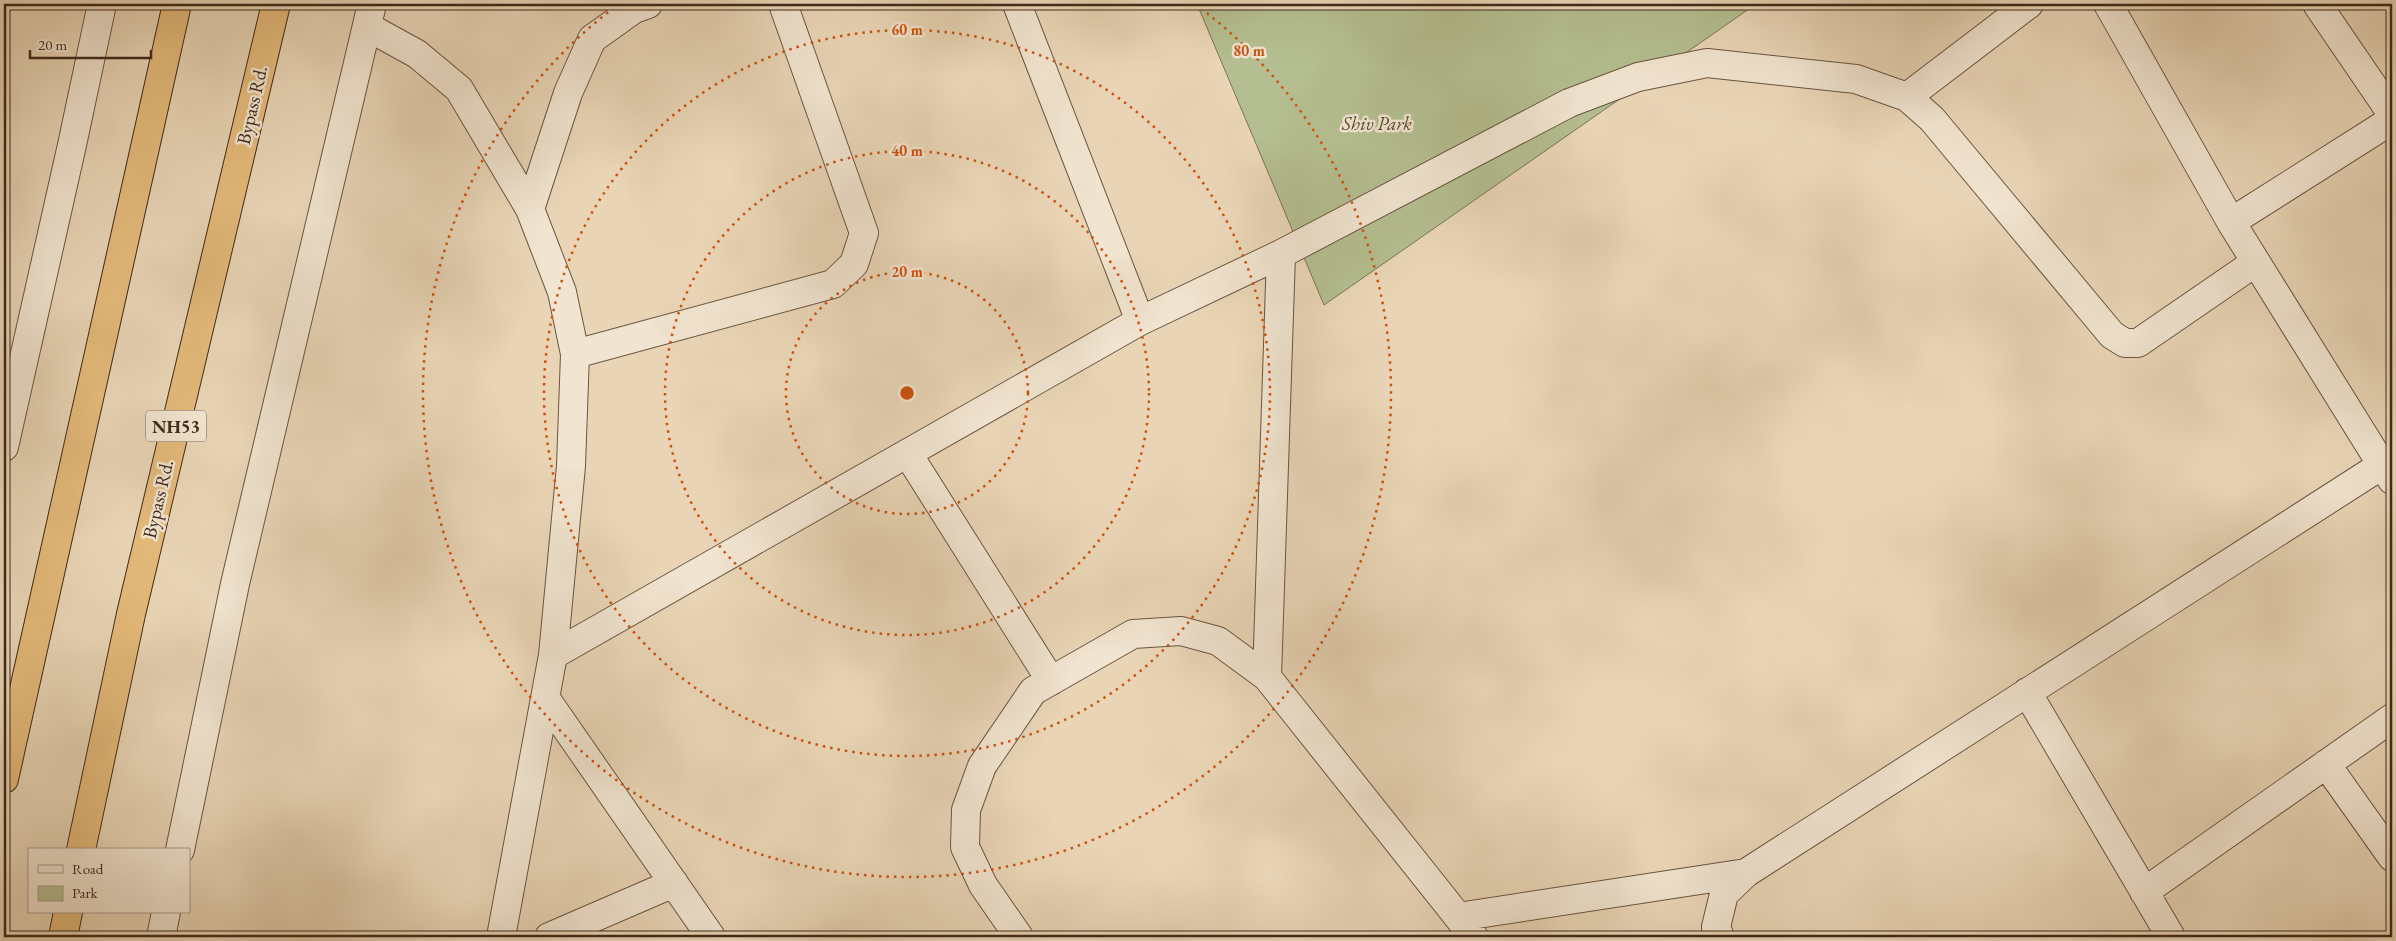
<svg xmlns="http://www.w3.org/2000/svg" width="2396" height="941" font-family="'EB Garamond',serif">
	<rect width="100%" height="100%" fill="#e9d5b6"/>
	<filter id="stains"><feTurbulence type="fractalNoise" baseFrequency=".004" numOctaves="4"/><feColorMatrix values="0 0 0 0 .2 0 0 0 0 .09 0 0 0 0 .02 0 0 0 .5 -.17"/></filter>
	<radialGradient id="worn" r=".72"><stop offset=".6" stop-color="#630" stop-opacity="0"/><stop offset="1" stop-color="#630" stop-opacity=".3"/></radialGradient>
	<path fill="#b4be90" stroke="#7a7455" d="M1197 4H1756L1324 305Z"/>
	<g fill="none" stroke-linecap="round" stroke-linejoin="round">
		<defs>
			<path id="minor" d="M1017 4 1140 321
				M2108 4 2231 222 2382 465 2392 458
				M2317 4 2392 114
				M368 27 417 54 459 89 530 209 562 292 575 354 571 466 553 655 501 937
				M1907 97 2029 4
				M530 209 568 93 592 39 634 9 648 4
				M2231 222 2392 120
				M575 354 833 284 854 264 864 233 783 4
				M908 454 1051 681
				M553 655 1140 321 1281 254 1569 103 1638 77 1707 63 1856 79 1907 97 1932 119 2112 335 2125 343H2138L2256 262
				M1267 677 1281 254
				M2027 692 2171 937
				M546 699 711 937
				M2326 764 2392 857
				M2144 892 2392 718
				M1458 917 1746 873
				M549 937 674 883
				M1019 937 983 885 965 847 966 810 982 766 1033 691 1133 634 1181 631 1218 641 1267 677 1474 937
				M1720 937 1716 927 1724 894 1746 873 2382 465 2392 480"/>
			<path id="tertiary" d="M4 447 72 145 102 4
				M180 850 235 584 372 4
				M161 937 166 912"/>
			<path id="trunk" d="M4 779 177 4
				M81 850 131 614 276 4
				M63 937 68 912"/>
		</defs>
		<use href="#minor" stroke="#6a5541" stroke-width="30"/>
		<use href="#tertiary" stroke="#6a5541" stroke-width="30"/>
		<use href="#trunk" stroke="#3f2a1a" stroke-width="30"/>
		<use href="#minor" stroke="#f1e4d0" stroke-width="28"/>
		<use href="#tertiary" stroke="#f1e4d0" stroke-width="28"/>
		<use href="#trunk" stroke="#e4ba7b" stroke-width="28"/>
	</g>
	<g fill="none" stroke="#cf520e" stroke-width="2.5" stroke-dasharray="2.5 5">
		<circle cx="907" cy="393" r="121"/>
		<circle cx="907" cy="393" r="242"/>
		<circle cx="907" cy="393" r="363"/>
		<path d="M1195 4A484 484 0 1 1 619 4"/>
	</g>
	<g text-anchor="middle" dominant-baseline="central" stroke-width="5" stroke-linejoin="round" paint-order="stroke">
		<rect fill="#f1e4d0" stroke="#746251" stroke-width="1" x="146" y="410.5" width="60" height="31" rx="4"/>
		<g font-size="18" font-weight="bold" fill="#3f2a1a">
			<text x="176" y="426">NH53</text>
		</g>
		<g font-size="19" fill="#3f2a1a" stroke="#f1e4d0">
			<text transform="translate(252 105) rotate(-77)">Bypass Rd.</text>
			<text transform="translate(158 499) rotate(-77)">Bypass Rd.</text>
		</g>
		<g font-size="19" font-style="italic" fill="#564832" stroke="#f1e4d0">
			<text x="1377" y="123">Shiv Park</text>
		</g>
	</g>
	<circle cx="907" cy="393" r="8" fill="#cf520e" stroke="#f1e4d0" stroke-width="2.5"/>
	<g font-size="15" text-anchor="middle" font-weight="bold" fill="#cf520e" stroke="#f1e4d0" stroke-width="5" stroke-linejoin="round" paint-order="stroke">
		<text x="907" y="35">60 m</text>
		<text x="1249" y="56">80 m</text>
		<text x="907" y="156">40 m</text>
		<text x="907" y="277">20 m</text>
	</g>
	<rect width="2396" height="941" fill="none" stroke="#e9d5b6" stroke-width="20"/>
	<rect x="5" y="5" width="2386" height="931" fill="none" stroke="#3f2a1a" stroke-width="2.5"/>
	<rect x="10" y="10" width="2376" height="921" fill="none" stroke="#3f2a1a"/>
	<rect x="28" y="848" width="162" height="65" fill="#f1e4d0" stroke="#aa9a87"/>
	<rect x="38" y="865" width="25" height="8" fill="#f1e4d0" stroke="#aa9a87"/>
	<text x="72" y="874" font-size="15" fill="#3f2a1a">Road</text>
	<rect x="38" y="886" width="25" height="15" fill="#b4be90" stroke="#aa9a87"/>
	<text x="72" y="898" font-size="15" fill="#3f2a1a">Park</text>
	<path d="M30 50v8h121v-8" fill="none" stroke="#3f2a1a" stroke-width="2.5"/>
	<text x="38" y="50" font-size="15" fill="#3f2a1a" stroke="#f1e4d0" stroke-width="4" paint-order="stroke">20 m</text>
	<rect width="100%" height="100%" filter="url(#stains)"/>
	<rect width="100%" height="100%" fill="url(#worn)"/>
</svg>
